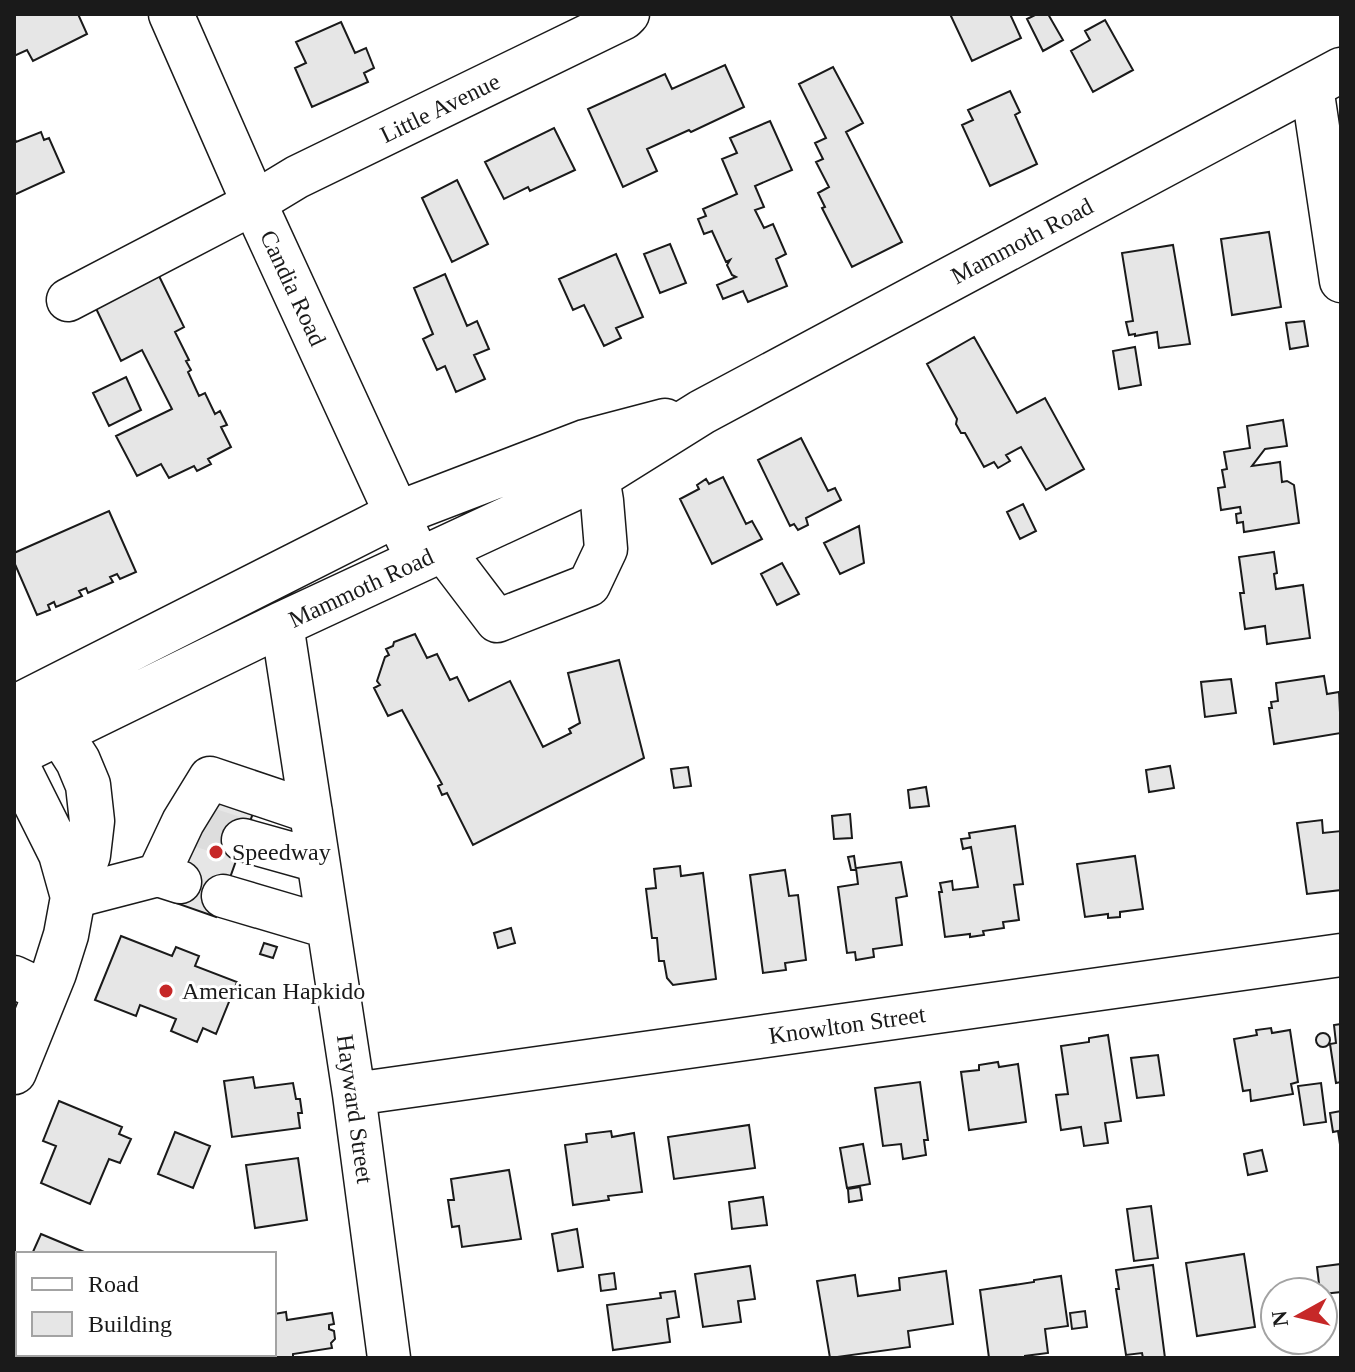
<svg xmlns="http://www.w3.org/2000/svg" width="1355" height="1372" font-family="Georgia,serif">
	<rect width="100%" height="100%" fill="#fff"/>
	<path fill="#e6e6e6" stroke="#1a1a1a" stroke-width="2" d="M14 14H78L87 34 33 61 27 50 14 56Z
		M950 14H1010L1021 38 972 61Z
		M1037 14H1048L1063 40 1043 51 1027 19Z
		M1105 20 1133 70 1093 92 1071 51 1090 40 1085 31Z
		M341 22 355 53 366 48 374 68 364 73 368 82 312 107 295 68 306 63 296 42Z
		M725 65 744 107 691 132 689 130 647 149 657 171 623 187 588 109 665 74 672 89Z
		M833 67 863 123 846 132 902 242 852 267 822 208 825 207 818 193 829 187 816 162 823 159 815 143 826 138 799 84Z
		M1010 91 1020 112 1015 115 1037 164 990 186 962 125 973 120 968 110Z
		M770 121 792 170 755 186 764 207 755 210 764 228 773 224 786 254 776 259 787 286 748 302 743 291 723 299 717 285 736 277 732 275 727 265 730 260 726 262 712 231 704 234 698 219 706 216 703 209 737 194 722 159 737 153 730 138Z
		M554 128 575 170 530 191 528 187 504 199 485 162Z
		M41 132 44 140 49 138 64 172 14 195V137L16 142Z
		M457 180 488 244 452 262 422 198Z
		M1269 232 1281 307 1232 315 1221 239Z
		M670 244 686 283 660 293 644 254Z
		M1173 245 1190 344 1159 348 1157 332 1135 336V334L1129 335 1126 322 1133 321 1122 253Z
		M616 254 643 317 616 328 621 338 604 346 584 305 573 310 559 279Z
		M445 274 467 326 477 321 489 349 474 355 485 379 456 392 445 366 437 370 423 339 433 334 414 288Z
		M159 276 184 327 175 332 189 360 186 361 191 370 188 372 199 396 205 393 215 414 220 411 227 425 221 427 231 447 208 459 211 464 197 471 194 466 169 478 161 464 137 476 116 436 172 409 142 350 121 361 92 300Z
		M1304 321 1308 346 1290 349 1286 323Z
		M974 337 1017 413 1045 398 1084 469 1046 490 1021 447 1006 455 1010 461 998 468 994 462 984 467 965 433H961L956 424 957 419 927 364Z
		M1135 347 1141 385 1119 389 1113 351Z
		M126 377 141 410 109 426 93 393Z
		M1283 420 1287 446 1265 449 1252 466 1280 462 1282 482 1287 481 1294 485 1299 523 1244 532 1243 522 1237 523 1236 514 1241 513 1240 507 1221 510 1218 488 1225 487 1222 470 1227 469 1224 452 1250 448 1247 426Z
		M801 438 828 491 835 488 841 500 806 518 808 525 798 530 794 524 790 526 758 460Z
		M723 477 746 524 752 521 762 539 712 564 680 499 699 489 697 485 706 479 709 484Z
		M1023 504 1036 531 1020 539 1007 512Z
		M109 511 136 572 120 579 117 574 110 577 113 582 88 593 86 588 79 591 82 596 56 607 54 602 48 605 50 610 37 615 14 562V553Z
		M859 526 864 563 840 574 824 543Z
		M1274 552 1277 573 1274 574 1276 589 1303 585 1310 638 1267 644 1265 626 1245 629 1240 593H1244L1239 557Z
		M782 563 799 594 777 605 761 574Z
		M415 634 427 658 437 654 450 680 457 677 469 701 510 681 543 747 571 733 569 729 580 723 568 673 619 660 644 758 473 845 447 793 442 795 438 786 442 784 402 710 388 716 374 688 380 685 377 681 385 657 389 655 386 649 393 646 394 642Z
		M1324 676 1327 694 1339 692 1341 733 1274 744 1269 708H1272L1271 702 1278 701 1276 683Z
		M1231 679 1236 713 1205 717 1201 682Z
		M1170 766 1174 788 1149 792 1146 770Z
		M688 767 691 786 674 788 671 769Z
		M215 786 257 802 216 917 173 902Z
		M926 787 929 806 910 808 908 790Z
		M850 814 852 838 834 839 832 816Z
		M1322 820 1323 833 1341 831V890L1307 894 1297 823Z
		M1015 826 1023 884 1014 885 1019 920 1003 922 1004 928 983 931 984 935 970 937V934L945 937 939 892H942L940 883 952 881 953 890 978 887 971 847 963 849 961 839 970 838 969 833Z
		M854 856 856 870H851L848 857Z
		M1135 856 1143 909 1120 912V917L1108 918V914L1085 917 1077 864Z
		M901 862 907 896 896 898 902 945 873 949 874 957 856 960 855 952 847 953 838 887 858 884 856 868Z
		M680 866 681 876 703 873 716 979 673 985 667 978 664 961H659L657 938H652L646 889 656 888 654 869Z
		M785 870 789 896 798 895 806 960 785 963 786 970 763 973 750 875Z
		M511 928 515 943 498 948 494 933Z
		M121 936 172 956 176 947 199 956 195 966 237 982 216 1034 203 1028 197 1042 171 1031 176 1019 140 1005 136 1016 95 1000Z
		M264 943 277 947 273 958 260 954Z
		M1341 1024V1082L1336 1083 1330 1044 1336 1043 1334 1025Z
		M1271 1028 1272 1033 1290 1030 1298 1082 1291 1084 1293 1094 1251 1101 1250 1090 1243 1091 1234 1039 1257 1035 1256 1030Z
		M1316 1040a7 7 0 1 1 14 0a7 7 0 1 1-14 0Z
		M1108 1035 1121 1121 1105 1123 1108 1143 1084 1146 1081 1127 1061 1130 1056 1095 1068 1094 1061 1046 1089 1042V1038Z
		M1158 1055 1164 1095 1137 1098 1131 1058Z
		M998 1062 999 1067 1018 1064 1026 1122 969 1130 961 1072 979 1070V1065Z
		M253 1077 255 1088 293 1083 296 1099H300L302 1113H298L300 1128 232 1137 224 1081Z
		M920 1082 928 1140H924L926 1155 903 1159 901 1144 883 1146 875 1088Z
		M1321 1083 1326 1122 1304 1125 1298 1086Z
		M59 1101 122 1127 119 1134 131 1139 120 1163 109 1159 90 1204 41 1183 56 1146 43 1141Z
		M1341 1111V1151L1338 1131 1333 1132 1330 1113Z
		M749 1125 755 1168 674 1179 668 1137Z
		M611 1131 612 1137 634 1133 642 1192 608 1196 609 1200 573 1205 565 1145 587 1142 586 1134Z
		M175 1132 210 1146 193 1188 158 1174Z
		M863 1144 870 1184 847 1188 840 1148Z
		M1262 1150 1267 1171 1248 1175 1244 1154Z
		M298 1158 307 1220 255 1228 246 1165Z
		M509 1170 521 1239 462 1247 459 1226 452 1227 448 1200H454L451 1179Z
		M860 1187 862 1200 849 1202 848 1189Z
		M763 1197 767 1225 732 1229 729 1202Z
		M1151 1206 1158 1258 1134 1261 1127 1209Z
		M577 1229 583 1267 558 1271 552 1234Z
		M41 1234 89 1254H32Z
		M1244 1254 1255 1327 1197 1336 1186 1263Z
		M1341 1264V1292L1323 1294V1292H1320L1317 1267Z
		M1153 1265 1165 1358H1143L1142 1353 1126 1355 1116 1289H1119L1116 1270Z
		M750 1266 755 1299 738 1301 741 1322 703 1327 695 1274Z
		M946 1271 953 1324 908 1331 910 1347 830 1358 817 1281 855 1275 858 1296 900 1290 899 1278Z
		M18 1273V1334L14 1333V1283Z
		M614 1273 616 1289 601 1291 599 1275Z
		M1061 1276 1068 1326 1045 1329 1048 1353 1025 1356V1358H989L980 1290 1034 1282V1280Z
		M675 1291 679 1317 667 1319 670 1342 613 1350 607 1305 661 1298 660 1293Z
		M1085 1311 1087 1327 1072 1329 1070 1313Z
		M286 1312 287 1320 332 1313 334 1324 329 1325V1329L334 1331 335 1339 331 1343 332 1348 293 1354V1358H233V1354H274V1314Z"/>
	<g fill="none" stroke-linecap="round" stroke-linejoin="round">
		<path stroke="#ddd" stroke-width="42" stroke-dasharray="42 21" stroke-linecap="butt" d="M200 826 243 840"/>
		<defs>
			<path id="minor" d="M1312 87 1341 281
				M68 300 254 203 297 177 624 18 628 14
				M443 550 497 621 589 585 606 549 602 501 598 477
				M282 624 354 1094 389 1358
				M243 840 318 861
				M158 875 183 822 210 778 311 812
				M223 896 328 927
				M73 897 158 875 180 882
				M14 977 46 992
				M354 1094 1341 955"/>
			<path id="major" d="M171 14 254 203 409 540
				M14 708 397 514 585 442 665 421
				M14 755 282 624 598 477 702 412 1341 70
				M14 760 61 854 73 897
				M14 1072 54 973 66 935 73 897 88 855 92 821 88 785 78 761 60 733 43 713"/>
		</defs>
		<use href="#minor" stroke="#1a1a1a" stroke-width="45"/>
		<use href="#major" stroke="#1a1a1a" stroke-width="47"/>
		<use href="#minor" stroke="#fff" stroke-width="42"/>
		<use href="#major" stroke="#fff" stroke-width="44"/>
	</g>
	<g fill="#c62828" stroke="#fff" stroke-width="3">
		<circle cx="216" cy="852" r="8"/>
		<circle cx="166" cy="991" r="8"/>
	</g>
	<g text-anchor="middle" dominant-baseline="central" stroke-width="6" stroke-linejoin="round" paint-order="stroke">
		<g font-size="24" fill="#1a1a1a" stroke="#fff">
			<text transform="translate(440 108) rotate(-26)">Little Avenue</text>
			<text transform="translate(1022 241) rotate(-28)">Mammoth Road</text>
			<text transform="translate(293 288) rotate(65)">Candia Road</text>
			<text transform="translate(361 588) rotate(-25)">Mammoth Road</text>
			<text transform="translate(847 1025) rotate(-8)">Knowlton Street</text>
			<text transform="translate(355 1109) rotate(82)">Hayward Street</text>
		</g>
		<g font-size="24" fill="#1a1a1a" stroke="#fff" text-anchor="start">
			<text x="232" y="852">Speedway</text>
			<text x="182" y="991">American Hapkido</text>
		</g>
	</g>
	<rect width="1355" height="1372" fill="none" stroke="#1a1a1a" stroke-width="32"/>
	<rect x="16" y="1252" width="260" height="104" fill="#ffffff" stroke="#a3a3a3" stroke-width="2"/>
	<rect x="32" y="1278" width="40" height="12" fill="#ffffff" stroke="#a3a3a3" stroke-width="2"/>
	<text x="88" y="1292" font-size="24" fill="#1a1a1a">Road</text>
	<rect x="32" y="1312" width="40" height="24" fill="#e6e6e6" stroke="#a3a3a3" stroke-width="2"/>
	<text x="88" y="1332" font-size="24" fill="#1a1a1a">Building</text>
	<g transform="translate(1299 1316) rotate(262)"><circle r="38" fill="#ffffff" stroke="#a3a3a3" stroke-width="2"/>
	<path d="M0-6L14 30L0 20L-14 30Z" fill="#c62828"/>
	<text y="-12" font-size="22" font-weight="bold" text-anchor="middle" fill="#1a1a1a">N</text>
	</g>
</svg>
